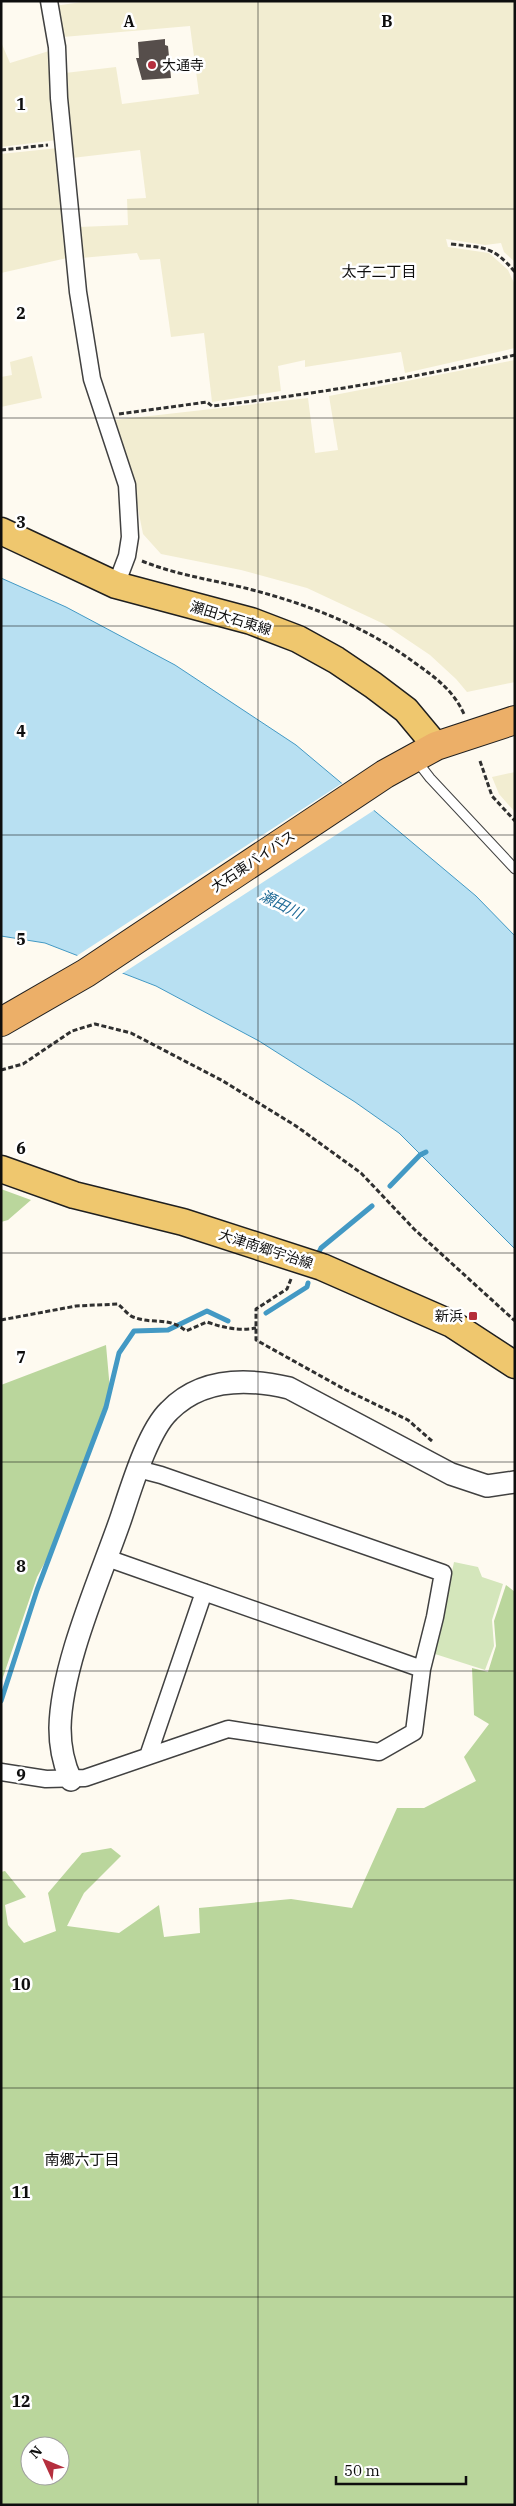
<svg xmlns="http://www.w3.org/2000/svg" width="516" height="2506" font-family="'IBM Plex Serif','Noto Sans JP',serif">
	<rect width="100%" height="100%" fill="#fefaf0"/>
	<path fill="#f2edd1" d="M89 1H515V262L504 252 501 243 485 245 446 239 448 247 489 253 508 270 515 285V348L405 373 401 352 305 367V360L278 366 281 391 212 402 204 333 171 337 160 259 140 260 137 253 81 258 79 227 128 225 127 199 146 198 140 150 72 158 65 73 116 67 122 104 199 94 190 26 63 37 54 6Z
		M1 42 10 63 49 51 57 140 1 147Z
		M58 148 67 258 1 273V154Z
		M32 356 42 398 1 407V377L12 375 10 362Z
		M515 360V639L513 640 515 682 467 692 456 679 430 655 384 624 307 588 241 570 161 554 143 534 135 494 114 420 308 398 315 453 338 450 329 396Z
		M515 772V812L499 794 492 777Z"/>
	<path fill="#d4e6bb" d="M454 1562 478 1567 482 1577 503 1584 492 1620 494 1646 485 1670 435 1654Z"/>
	<path fill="#bad69c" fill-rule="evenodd" d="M1 1189 31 1200 8 1220 1 1222Z
		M106 1345 110 1390 51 1551 37 1577 1 1683V1385Z
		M506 1585 515 1592V2505H1V1872L5 1871 26 1897 5 1905 8 1925 24 1943 56 1931 48 1893 82 1853 111 1848 121 1856 84 1893 67 1926 119 1933 159 1905 164 1937 200 1933 199 1908 291 1899 352 1908 397 1808H424L476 1781 464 1757 489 1724 474 1715 472 1668 488 1672 496 1646 494 1621ZM30 2446H60V2476H30Z"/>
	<path fill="#b8e0f2" stroke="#4399c4" d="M1 578 66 607 175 665 296 745 476 896 515 936V1249L399 1133 355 1102 259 1041 156 986 45 943 1 936Z"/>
	<path fill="#fefaf0" d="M344 782 376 809 120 975 75 957Z"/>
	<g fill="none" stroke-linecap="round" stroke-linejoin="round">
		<path stroke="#4399c4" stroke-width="5" d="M390 1186 420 1155 426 1152
			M317 1256 321 1248 372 1206
			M266 1313 307 1287 308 1283
			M1 1701 37 1590 106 1407 119 1353 134 1331 168 1330 207 1311 228 1321"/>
	</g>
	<path fill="#564e4b" d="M165 39V45L168 46 171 78 142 80 136 58H139L138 42Z"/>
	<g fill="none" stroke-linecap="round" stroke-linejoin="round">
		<defs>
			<path id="service" d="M416 760 430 778 515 869"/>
			<path id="minor" d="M49 1 57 47 59 98 78 292 92 379 127 485 130 537 127 556 116 585
				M107 1558 422 1669
				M148 1756 204 1592
				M1 1772 46 1779 85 1778 228 1729 379 1752 414 1732 422 1669 435 1617 443 1573 161 1475 138 1469"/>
			<path id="tertiary" d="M71 1780C64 1765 60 1745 60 1728 61 1666 99 1581 120 1521 130 1492 147 1432 169 1411 201 1378 247 1378 289 1388L451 1474 487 1486 515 1482"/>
			<path id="primary" d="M1 531 116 585 251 621 298 639 336 660 373 685 406 710 436 746
				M1 1169 74 1195 183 1222 322 1267 452 1324 515 1365"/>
			<path id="trunk" d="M1 1022 86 973 385 774 436 746 515 720"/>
		</defs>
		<use href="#service" stroke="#414141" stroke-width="11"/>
		<use href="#minor" stroke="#414141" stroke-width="19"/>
		<use href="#tertiary" stroke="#414141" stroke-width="24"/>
		<use href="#primary" stroke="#1f1f1f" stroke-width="29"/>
		<use href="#trunk" stroke="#1f1f1f" stroke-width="30"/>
		<path stroke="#303030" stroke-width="3" stroke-dasharray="5 2.5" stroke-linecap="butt" d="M1 150 48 145
			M451 244C484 248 492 245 515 272
			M119 414 207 402 212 406C314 394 415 378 515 355
			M142 561C174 574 207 579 241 587 302 602 364 625 415 663 436 678 453 690 464 714
			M480 761 492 796 515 821
			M1 1070 23 1064 72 1031 95 1024 131 1033 223 1081 296 1126 361 1173 414 1229 515 1321
			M291 1279 287 1289 256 1309V1340L344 1389 408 1420 432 1441
			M1 1320 76 1306 118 1304C123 1308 128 1315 133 1317 154 1325 168 1316 186 1331L207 1322C224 1328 239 1331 256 1328"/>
		<use href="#service" stroke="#fff" stroke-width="9"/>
		<use href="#minor" stroke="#fff" stroke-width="16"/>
		<use href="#tertiary" stroke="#fff" stroke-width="21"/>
		<use href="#primary" stroke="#efc76e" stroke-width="26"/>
		<use href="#trunk" stroke="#ecaf68" stroke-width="28"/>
	</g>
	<path fill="none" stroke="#0e0e0e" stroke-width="1" stroke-opacity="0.55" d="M258 1V2505M1 209H515M1 418H515M1 626H515M1 835H515M1 1044H515M1 1253H515M1 1462H515M1 1671H515M1 1880H515M1 2088H515M1 2297H515"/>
	<g fill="#b52f3e" stroke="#fff" stroke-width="2">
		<circle cx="152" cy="65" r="5"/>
		<rect x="468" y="1311" width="10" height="10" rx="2.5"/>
	</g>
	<g text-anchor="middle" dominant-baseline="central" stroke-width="5" stroke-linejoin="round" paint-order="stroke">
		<g font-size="14" fill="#0e0e0e" stroke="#fff" text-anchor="start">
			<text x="162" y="65">大通寺</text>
			<text x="463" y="1316" text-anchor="end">新浜</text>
		</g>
		<g font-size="14" fill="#0e0e0e" stroke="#fff">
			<text transform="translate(231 618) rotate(17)">瀬田大石東線</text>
			<text transform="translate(253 861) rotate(-34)">大石東バイパス</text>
			<text transform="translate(266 1249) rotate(18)">大津南郷宇治線</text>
		</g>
		<g font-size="15" fill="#0e0e0e" stroke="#fff">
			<text x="379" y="271">太子二丁目</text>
			<text x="82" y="2159">南郷六丁目</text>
		</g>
		<g font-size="15" font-style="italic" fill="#1f6b97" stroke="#fff">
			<text transform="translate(281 904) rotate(27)">瀬田川</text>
		</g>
	</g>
	<g font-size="16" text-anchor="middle" font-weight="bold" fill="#0e0e0e" stroke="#fff" stroke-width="5" stroke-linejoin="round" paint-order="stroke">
		<text x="129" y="27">A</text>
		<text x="387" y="27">B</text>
		<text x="21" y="110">1</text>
		<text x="21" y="319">2</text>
		<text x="21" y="528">3</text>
		<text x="21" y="737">4</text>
		<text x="21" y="945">5</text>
		<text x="21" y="1154">6</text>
		<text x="21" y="1363">7</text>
		<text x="21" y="1572">8</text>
		<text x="21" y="1781">9</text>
		<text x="21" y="1990">10</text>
		<text x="21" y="2198">11</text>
		<text x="21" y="2407">12</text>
	</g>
	<rect width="516" height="2506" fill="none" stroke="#0e0e0e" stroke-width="5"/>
	<g transform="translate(45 2461) rotate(314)"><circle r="24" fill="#ffffff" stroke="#9f9f9f"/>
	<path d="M0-4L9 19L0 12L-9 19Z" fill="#b52f3e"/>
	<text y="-8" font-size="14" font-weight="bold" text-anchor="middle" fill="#0e0e0e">N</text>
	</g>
	<path d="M336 2476v8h130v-8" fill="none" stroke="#0e0e0e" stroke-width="2.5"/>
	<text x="344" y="2476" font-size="15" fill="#0e0e0e" stroke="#ffffff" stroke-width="4" paint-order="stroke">50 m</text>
</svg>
